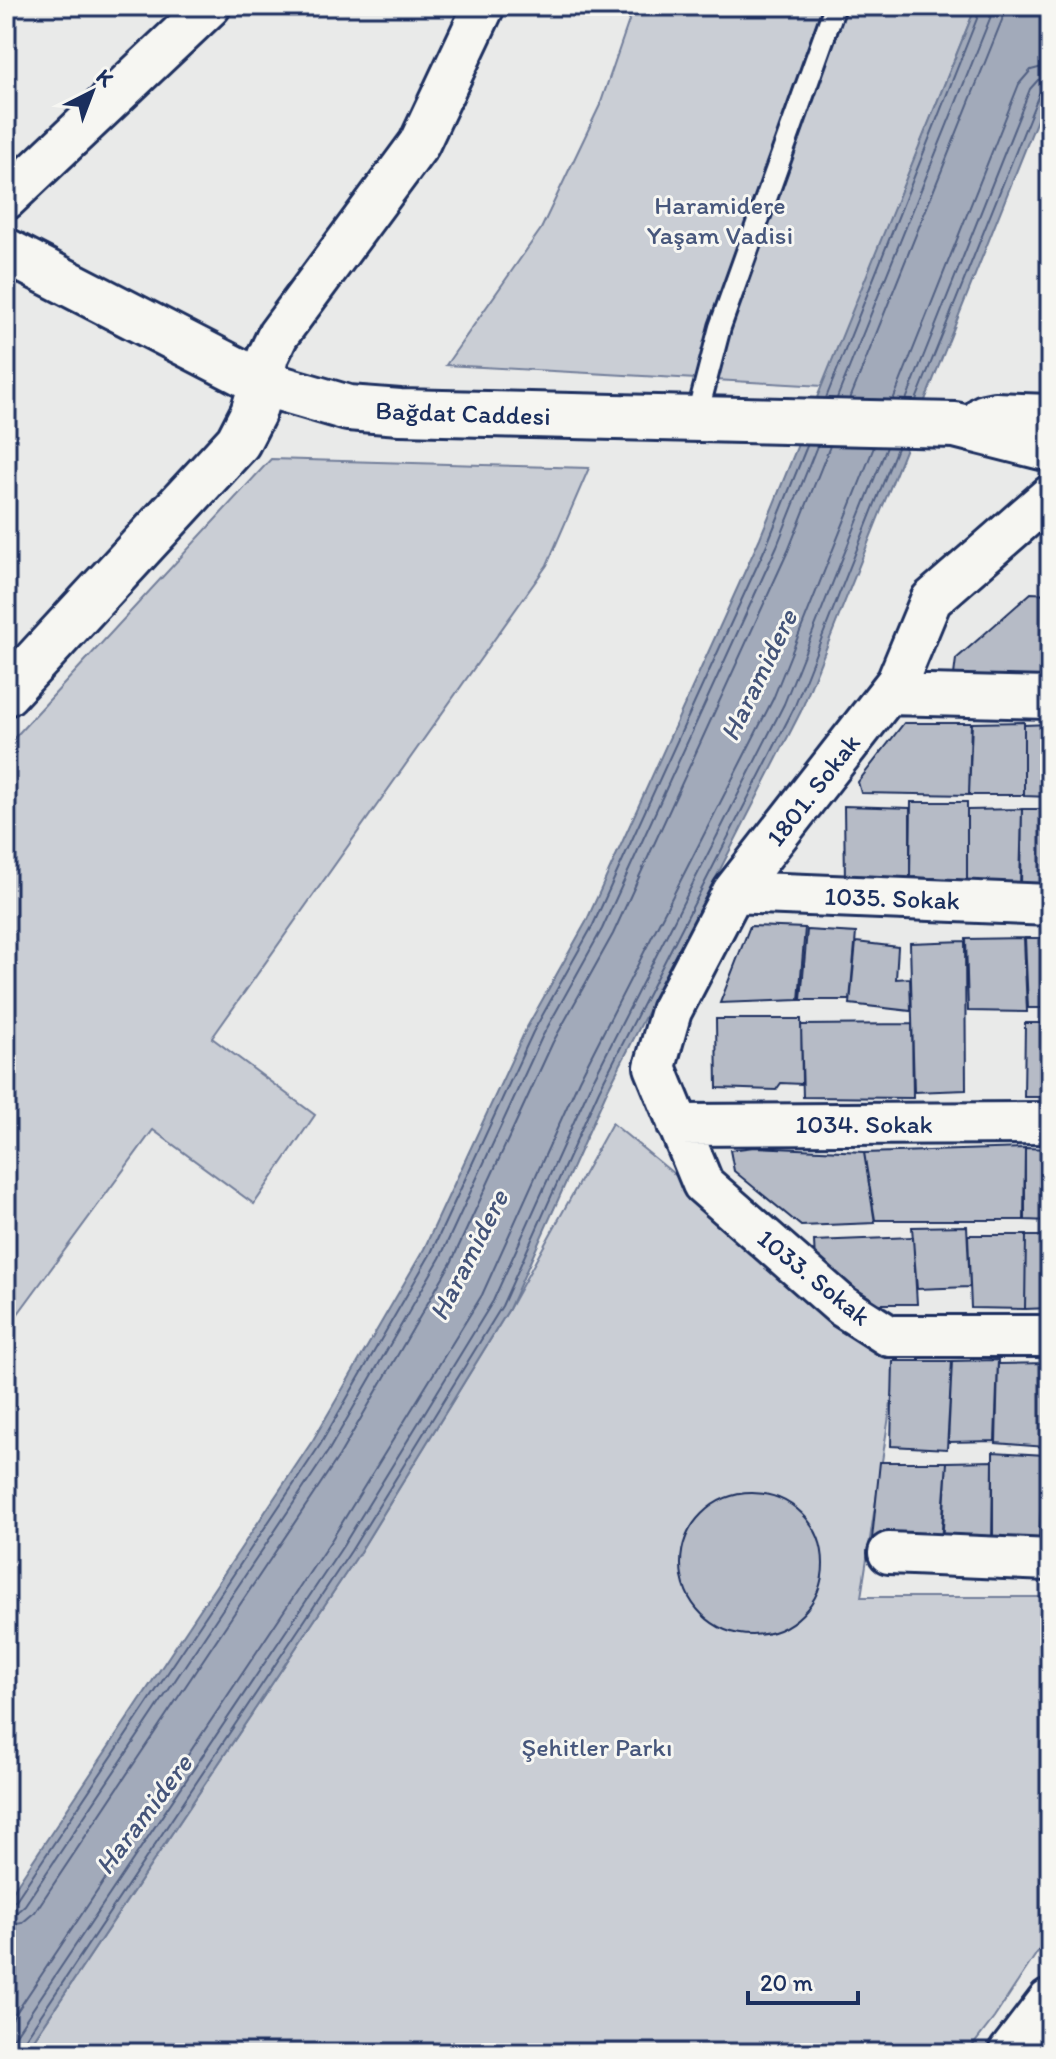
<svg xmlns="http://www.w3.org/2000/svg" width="1056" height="2059" font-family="Itim,sans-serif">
	<rect width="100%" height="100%" fill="#e9eae9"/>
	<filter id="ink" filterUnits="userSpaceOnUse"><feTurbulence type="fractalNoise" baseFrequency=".0125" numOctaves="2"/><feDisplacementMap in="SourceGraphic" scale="16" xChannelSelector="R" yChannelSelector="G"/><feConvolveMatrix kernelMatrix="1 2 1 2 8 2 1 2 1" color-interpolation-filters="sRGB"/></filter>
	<g filter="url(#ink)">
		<path fill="#caced5" stroke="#727e9a" stroke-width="2" d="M634 6H976L823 386 446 365 541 229 600 105Z
			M271 459 589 468 547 565 212 1038 315 1115 254 1204 153 1130 6 1330V747Z
			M612 1123 898 1358 861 1597H1050V1933L994 2018 967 2053H25L358 1555 509 1309Z"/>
		<path fill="#a2aaba" stroke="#6c7995" stroke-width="2" d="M976 6H1050V87L801 711 606 1093 509 1309 358 1555 25 2053H6V1901L313 1440 424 1249 526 1029 586 922 760 538Z"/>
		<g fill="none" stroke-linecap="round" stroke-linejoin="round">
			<path stroke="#516083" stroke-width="2" d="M826 398 982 6
				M837 398 991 16 992 6
				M850 399 1002 20 1004 6
				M893 400 1019 84 1031 70 1050 65
				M906 400 1030 89 1038 80 1050 77
				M916 400 1039 94 1044 88 1050 87
				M6 1904 16 1900 320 1445 431 1253 533 1032 593 925 768 542 807 446
				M6 1914 17 1912 25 1905 329 1450 440 1258 542 1037 602 929 777 546 817 446
				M6 1926 22 1923 35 1912 339 1456 451 1263 553 1042 613 934 788 551 830 446
				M6 2028 332 1539 482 1295 579 1080 773 699 874 447
				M9 2053 12 2040 343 1546 493 1301 590 1086 784 704 887 447
				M19 2053 21 2045 351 1551 502 1306 599 1090 794 708 897 448"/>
		</g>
		<path fill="#b6bbc6" stroke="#1b2f5e" stroke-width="2" d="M1031 593 1050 594V677L954 675 956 659Z
			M1024 722V795H969L972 723Z
			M904 723H971L969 795 861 793 858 782Z
			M1050 724V797L1024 796V725Z
			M911 802H967V880L910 877Z
			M844 806 910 808V885L845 881Z
			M1022 809H1050V886H1021Z
			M1022 809 1020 886 967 885V810Z
			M750 926 805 928 799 1000 720 1003Z
			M807 930 856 933 850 1000H801Z
			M1024 938 1027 1012 968 1011 966 939Z
			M1025 938H1050V1008H1028Z
			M965 941 966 1090 914 1092 910 943Z
			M856 942 898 947 896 979 910 978 911 1011 850 1004Z
			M716 1019H801L802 1084 781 1083 776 1090 717 1088Z
			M1025 1023H1050V1097H1024Z
			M912 1024 913 1098 803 1097 801 1025Z
			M754 1147 864 1152 875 1223 801 1226 734 1171 730 1150Z
			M1025 1148 1050 1149V1221L1025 1220Z
			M1025 1148 1024 1220H875L864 1153Z
			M967 1226 970 1287 917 1289 912 1227Z
			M968 1235H1026L1025 1309 971 1308Z
			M1026 1236H1050V1308L1025 1309Z
			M913 1237 917 1304H844L815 1261 814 1241Z
			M998 1360 995 1441 948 1442 952 1361Z
			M893 1361H952L947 1449 891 1446Z
			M1048 1363 1046 1447 996 1443 998 1364Z
			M1048 1365H1050V1450H1047Z
			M993 1452 1045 1455 1038 1553 993 1551Z
			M993 1461 992 1545 942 1544 947 1462Z
			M880 1462H947L941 1542 872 1539Z
			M681 1564a71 71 0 1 1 142 0a71 71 0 1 1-142 0Z"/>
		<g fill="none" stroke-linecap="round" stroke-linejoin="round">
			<defs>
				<path id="lane" d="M696 419 720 327 835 6"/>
				<path id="street" d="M6 199 210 6
					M262 383 268 356 278 335 419 144 484 6
					M1050 496 931 600 897 682 733 892 671 1011 655 1067 703 1184 842 1306 889 1336H1050
					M888 694 1050 698
					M733 892 1050 905
					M678 1125 1050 1123
					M889 1553 1050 1560"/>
				<path id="secondary" d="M6 251 262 383 348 408 400 412 955 425 1050 449
					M985 417 995 415 1050 417
					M6 693 238 442 253 413 262 383
					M1011 2053 1050 2002"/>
			</defs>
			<use href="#lane" stroke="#1b2f5e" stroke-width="26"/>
			<use href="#street" stroke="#1b2f5e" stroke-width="46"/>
			<use href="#secondary" stroke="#1b2f5e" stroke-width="50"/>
			<use href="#lane" stroke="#f6f6f2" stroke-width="20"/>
			<use href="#street" stroke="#f6f6f2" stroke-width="40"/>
			<use href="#secondary" stroke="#f6f6f2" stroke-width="44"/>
		</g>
	</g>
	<g text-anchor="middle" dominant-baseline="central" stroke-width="6" stroke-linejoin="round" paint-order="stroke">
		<g font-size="26" fill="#47577c" stroke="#f6f6f2">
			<text x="720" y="205">Haramidere<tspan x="720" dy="30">Yaşam Vadisi</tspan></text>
			<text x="597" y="1747">Şehitler Parkı</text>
		</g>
		<g font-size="26" fill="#1b2f5e" stroke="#f6f6f2">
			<text transform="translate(463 413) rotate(2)">Bağdat Caddesi</text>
			<text transform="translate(813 790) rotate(-52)">1801. Sokak</text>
			<text transform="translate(892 898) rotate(2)">1035. Sokak</text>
			<text x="864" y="1124">1034. Sokak</text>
			<text transform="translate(814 1277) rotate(39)">1033. Sokak</text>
		</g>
		<g font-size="28" font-style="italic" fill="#44547a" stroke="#f6f6f2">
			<text transform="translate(758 675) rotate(-64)">Haramidere</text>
			<text transform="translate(468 1255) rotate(-63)">Haramidere</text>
			<text transform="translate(143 1814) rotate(-53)">Haramidere</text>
		</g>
	</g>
	<rect width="1056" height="2059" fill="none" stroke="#f6f6f2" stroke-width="32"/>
	<rect x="16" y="16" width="1024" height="2027" fill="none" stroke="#1b2f5e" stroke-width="3" filter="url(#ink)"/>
	<g transform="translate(92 92) rotate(42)" stroke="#f6f6f2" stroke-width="6" paint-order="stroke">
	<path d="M0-6L14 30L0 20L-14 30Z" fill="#1b2f5e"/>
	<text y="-12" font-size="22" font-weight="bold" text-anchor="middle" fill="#1b2f5e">K</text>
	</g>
	<path d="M748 1991v12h110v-12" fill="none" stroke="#1b2f5e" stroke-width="4"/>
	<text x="760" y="1991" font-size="24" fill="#1b2f5e" stroke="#f6f6f2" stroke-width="6" paint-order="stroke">20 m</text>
</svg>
